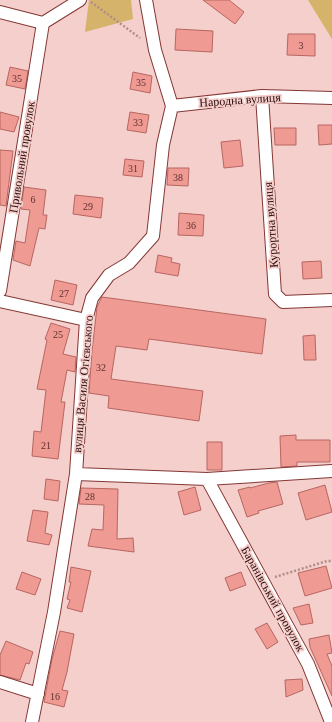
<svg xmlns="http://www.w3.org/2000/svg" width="332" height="722" font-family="'Times New Roman',serif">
	<rect width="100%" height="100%" fill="#f4cfcc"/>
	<path fill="#d6b36a" d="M89 0H131L133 19 85 32Z
		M308 0H332V39Z"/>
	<path fill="#ef9a93" stroke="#b86661" d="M203 0H229L244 12 235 24Z
		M176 29 213 31 212 52 175 50Z
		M288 34H315V56L287 55Z
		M10 67 28 71 25 89 6 85Z
		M133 72 152 76 150 93 130 89Z
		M0 112 19 117 14 132 0 129Z
		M130 112 149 115 146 133 127 130Z
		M318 125H332V144L319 145Z
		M274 128H296V145H275Z
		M240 140 243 166 224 168 221 142Z
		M0 150 13 151 6 206 0 205Z
		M125 159 144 161 142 177 123 175Z
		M168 168H189L188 186 167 185Z
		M24 187 46 190 43 215H47L45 229 39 228 30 266 13 260 16 241 25 243 30 210 21 209Z
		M75 195 103 198 101 218 73 214Z
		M179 213 204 215 203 236 178 235Z
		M158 255 172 258 171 262 180 264 178 276 155 272Z
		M321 261 322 278 303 279 302 262Z
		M55 280 77 285 73 305 51 300Z
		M102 297 266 319 262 354 149 339 147 350 116 346 111 379 203 391 199 421 108 408 109 396 89 393 92 351 97 307Z
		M51 323 70 329 63 354 76 357 75 372 67 370 61 402H65L58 459 32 456 34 431 41 432 46 390 37 389 47 340 45 339Z
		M315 335 316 360H304L303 336Z
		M296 435V440H330V462H297V466L281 467 280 436Z
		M207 442H222V470H207Z
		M46 479 60 481 58 501 44 499Z
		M277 482 283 504 258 511 259 513 247 517 238 490 250 487V488L269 483Z
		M325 485 332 512 306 520 298 493Z
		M195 487 201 510 184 515 178 492Z
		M81 488 118 489 117 539 133 538 134 552 88 546 92 529 103 530 104 505 79 504Z
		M33 510 48 512 45 533 52 535 49 545 27 541Z
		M326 566 332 588 305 596 298 573Z
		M71 567 91 571 82 612 67 608 70 600 67 599 71 582H69Z
		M22 572 41 579 35 595 16 589Z
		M241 572 246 585 230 591 225 578Z
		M309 604 313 623 301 625 293 608Z
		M267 623 278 642 267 649 255 629Z
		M60 631 74 634 67 672 62 690 68 691 64 707 44 702 52 659Z
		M329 635 332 653 327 654 332 666V696L310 647 309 639Z
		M6 641 33 652 29 664 26 663 20 680 0 675V655Z
		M302 679 303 690 286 697 285 680Z"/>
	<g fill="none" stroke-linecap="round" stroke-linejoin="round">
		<defs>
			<path id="street" d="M0 12 43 23 80 0
				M262 96 275 294 283 302 332 300
				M172 106 262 96 332 98
				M0 291 43 23
				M0 301 86 320
				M76 474 207 479 332 471
				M207 479 308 664 331 722
				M0 682 38 694
				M32 722 54 612 76 474 86 320 92 298 109 275 129 263 153 236 163 145 172 106 155 50 146 0"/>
		</defs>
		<use href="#street" stroke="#833734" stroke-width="14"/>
		<path stroke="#b08d8a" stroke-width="2.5" stroke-dasharray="2 2" stroke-linecap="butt" d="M91 2 140 38
			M275 577 327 561H332"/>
		<use href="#street" stroke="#fff" stroke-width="12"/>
	</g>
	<g text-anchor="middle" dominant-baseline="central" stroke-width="3.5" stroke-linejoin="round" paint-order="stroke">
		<g font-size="10" fill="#5d302d">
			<text x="301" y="45">3</text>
			<text x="17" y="78">35</text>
			<text x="141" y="82">35</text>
			<text x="138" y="122">33</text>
			<text x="133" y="168">31</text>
			<text x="178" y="177">38</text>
			<text x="33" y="199">6</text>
			<text x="88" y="206">29</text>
			<text x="191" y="225">36</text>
			<text x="64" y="293">27</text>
			<text x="58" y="334">25</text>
			<text x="101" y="367">32</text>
			<text x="46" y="445">21</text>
			<text x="90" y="496">28</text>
			<text x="55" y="696">16</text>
		</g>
		<g font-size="12" fill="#2c0c0b" stroke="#f4cfcc">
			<text transform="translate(240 100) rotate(-4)">Народна вулиця</text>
			<text transform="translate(22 157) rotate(-81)">Привольний провулок</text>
			<text transform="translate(271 225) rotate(-94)">Курортна вулиця</text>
			<text transform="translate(83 384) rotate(-85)">вулиця Василя Огієвського</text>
			<text transform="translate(273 599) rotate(61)">Баранівський провулок</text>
		</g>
	</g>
</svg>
